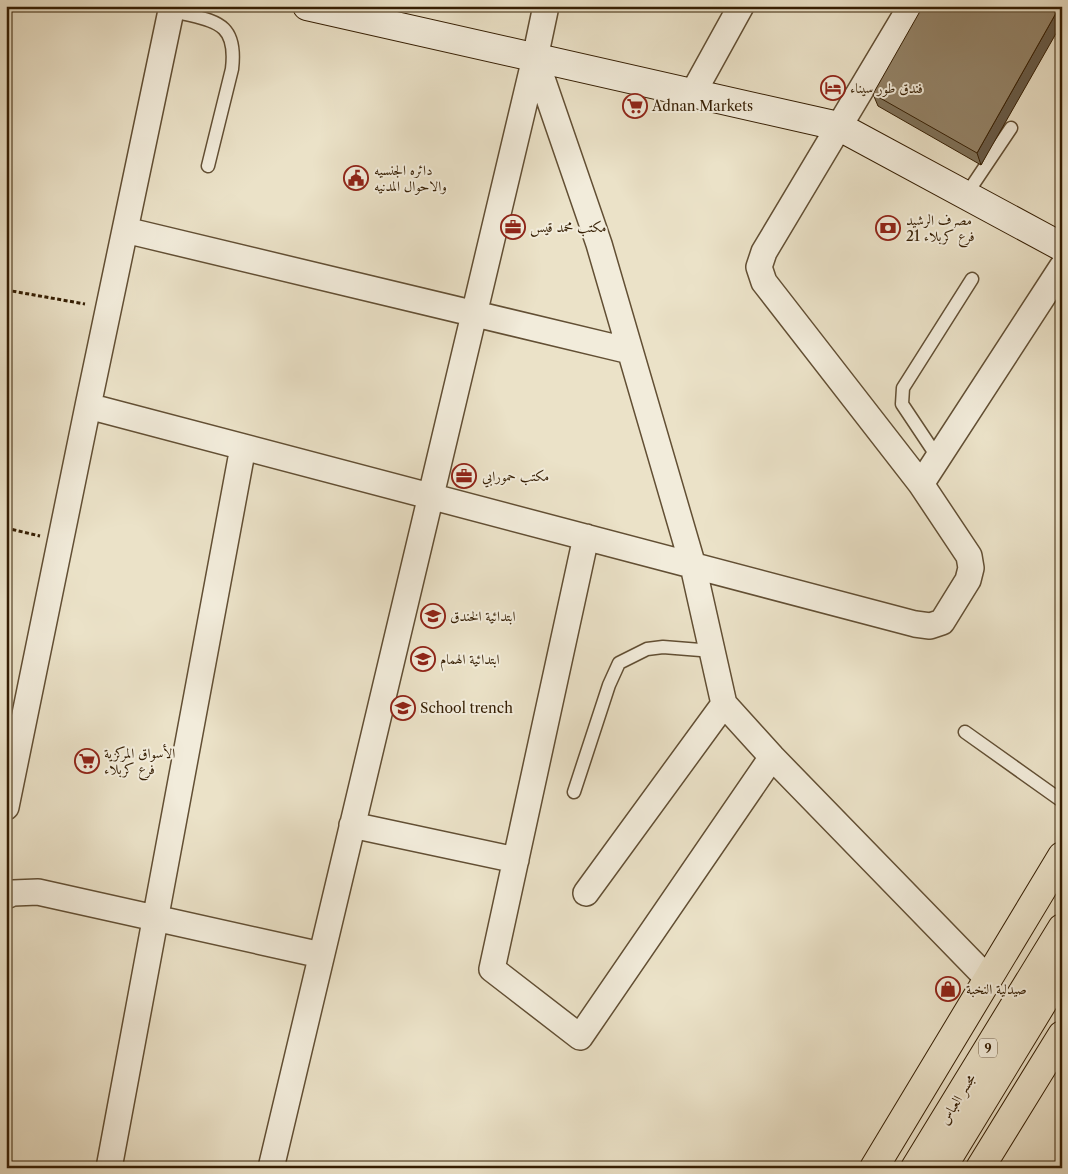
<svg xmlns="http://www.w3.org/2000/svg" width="1068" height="1174" font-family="'Libre Caslon Text',Amiri,serif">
	<rect width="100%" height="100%" fill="#ebe2c8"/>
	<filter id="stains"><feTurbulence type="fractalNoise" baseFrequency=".004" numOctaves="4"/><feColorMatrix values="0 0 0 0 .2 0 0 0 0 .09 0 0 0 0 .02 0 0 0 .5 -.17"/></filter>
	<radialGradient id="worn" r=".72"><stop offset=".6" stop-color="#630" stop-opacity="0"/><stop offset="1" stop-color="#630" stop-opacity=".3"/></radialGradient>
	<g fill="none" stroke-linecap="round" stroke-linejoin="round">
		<defs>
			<path id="lane" d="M171 10C211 22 238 18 232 69L208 166
				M966 195 1011 128
				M938 458 902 404 903 388 972 279
				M965 732 1062 801
				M574 792 609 685 619 663 647 649 663 647 713 651"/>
			<path id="street" d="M535 58 599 244 693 566 724 704 772 757 988 979
				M693 93 741 6
				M125 230 630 351
				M88 406 915 624 930 626 942 622 968 580 971 568 969 556 921 484 764 282 759 267 764 252 911 6
				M921 484 1062 267
				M586 537 492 969 580 1037 772 757
				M6 807 88 406 172 6
				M352 825 516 860
				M586 893 724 704
				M6 896 13 893 38 892 321 955
				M109 1168 243 447
				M271 1168 535 58 546 6"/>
			<path id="secondary" d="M307 6 838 126 1062 247"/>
			<path id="highway" d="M874 1168 1062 856
				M915 1168 1062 928
				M942 1168 1062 971
				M980 1168 1062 1035"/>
		</defs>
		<use href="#lane" stroke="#624f34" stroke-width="15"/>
		<use href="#street" stroke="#624f34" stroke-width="28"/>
		<use href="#secondary" stroke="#351e03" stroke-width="30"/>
		<use href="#highway" stroke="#351e03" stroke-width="30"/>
		<path stroke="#351e03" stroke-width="3" stroke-dasharray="4 2.5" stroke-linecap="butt" d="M6 290 85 304
			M6 528 40 536"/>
		<use href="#lane" stroke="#f2ecdb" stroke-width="12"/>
		<use href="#street" stroke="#f2ecdb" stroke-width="25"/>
		<use href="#secondary" stroke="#f2ecdb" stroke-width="28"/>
		<use href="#highway" stroke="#ebe2c8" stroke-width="28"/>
	</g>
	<path fill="#7f725a" stroke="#351e03" d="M1062 6 981 165 878 106 873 94Z"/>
	<path fill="#685c4a" stroke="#351e03" d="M1060 6H1062V23L981 165 977 153Z"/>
	<path fill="#948469" stroke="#351e03" d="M923 6H1060L977 153 873 94Z"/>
	<defs>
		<symbol id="hotel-ring" viewBox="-11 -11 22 22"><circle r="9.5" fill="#f2ecdb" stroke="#8f2418" stroke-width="1.5"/><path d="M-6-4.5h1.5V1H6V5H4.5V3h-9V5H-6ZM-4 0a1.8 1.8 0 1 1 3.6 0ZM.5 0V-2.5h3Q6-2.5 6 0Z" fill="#8f2418"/></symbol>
		<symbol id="supermarket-ring" viewBox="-11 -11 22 22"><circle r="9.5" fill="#f2ecdb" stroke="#8f2418" stroke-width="1.5"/><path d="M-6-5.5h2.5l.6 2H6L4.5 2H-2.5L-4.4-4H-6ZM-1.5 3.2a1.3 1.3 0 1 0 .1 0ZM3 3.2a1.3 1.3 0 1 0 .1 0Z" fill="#8f2418"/></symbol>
		<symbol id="civic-ring" viewBox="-11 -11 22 22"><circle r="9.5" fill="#f2ecdb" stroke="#8f2418" stroke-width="1.5"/><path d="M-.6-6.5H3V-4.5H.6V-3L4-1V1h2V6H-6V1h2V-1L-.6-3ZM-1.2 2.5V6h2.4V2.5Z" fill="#8f2418"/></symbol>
		<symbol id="office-ring" viewBox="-11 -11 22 22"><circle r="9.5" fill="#f2ecdb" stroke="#8f2418" stroke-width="1.5"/><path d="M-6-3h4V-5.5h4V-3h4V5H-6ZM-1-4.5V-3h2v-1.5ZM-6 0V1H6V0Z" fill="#8f2418"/></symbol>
		<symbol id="bank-ring" viewBox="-11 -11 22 22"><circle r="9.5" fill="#f2ecdb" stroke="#8f2418" stroke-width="1.5"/><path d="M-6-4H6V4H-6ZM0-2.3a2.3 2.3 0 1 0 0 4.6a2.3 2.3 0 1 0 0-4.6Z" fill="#8f2418"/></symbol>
		<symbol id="school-ring" viewBox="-11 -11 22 22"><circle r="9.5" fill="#f2ecdb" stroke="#8f2418" stroke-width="1.5"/><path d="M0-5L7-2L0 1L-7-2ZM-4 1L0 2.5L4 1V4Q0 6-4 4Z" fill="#8f2418"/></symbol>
		<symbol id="shop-ring" viewBox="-11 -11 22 22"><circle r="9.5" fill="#f2ecdb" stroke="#8f2418" stroke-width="1.5"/><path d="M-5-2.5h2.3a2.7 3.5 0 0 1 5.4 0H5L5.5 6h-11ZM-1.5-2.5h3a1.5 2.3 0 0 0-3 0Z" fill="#8f2418"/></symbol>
	</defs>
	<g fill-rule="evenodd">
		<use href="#hotel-ring" x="819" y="74" width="28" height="28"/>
		<use href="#supermarket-ring" x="621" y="92" width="28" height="28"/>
		<use href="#civic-ring" x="342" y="164" width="28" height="28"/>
		<use href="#office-ring" x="499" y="213" width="28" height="28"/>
		<use href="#bank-ring" x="874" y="214" width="28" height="28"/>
		<use href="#office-ring" x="450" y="462" width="28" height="28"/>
		<use href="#school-ring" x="419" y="602" width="28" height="28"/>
		<use href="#school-ring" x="409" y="645" width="28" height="28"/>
		<use href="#school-ring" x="389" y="694" width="28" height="28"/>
		<use href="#supermarket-ring" x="73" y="747" width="28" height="28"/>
		<use href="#shop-ring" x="934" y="975" width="28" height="28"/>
	</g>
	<g text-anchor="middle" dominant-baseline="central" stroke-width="4" stroke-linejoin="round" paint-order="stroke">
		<rect fill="#f2ecdb" stroke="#6e5c44" stroke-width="1" x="979" y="1038.5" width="18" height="19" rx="4"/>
		<g font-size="12" font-weight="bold" fill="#351e03">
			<text x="988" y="1048">9</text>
		</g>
		<g font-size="14" fill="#351e03" stroke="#f2ecdb" text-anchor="start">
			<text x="850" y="88">فندق طور سيناء</text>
			<text x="652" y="106">Adnan Markets</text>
			<text x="374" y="170">دائره الجنسيه<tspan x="374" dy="16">والاحوال المدنيه</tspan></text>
			<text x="906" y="220">مصرف الرشيد<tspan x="906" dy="16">فرع كربلاء 21</tspan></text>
			<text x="530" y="227">مكتب محمد قيس</text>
			<text x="482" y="476">مكتب حمورابي</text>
			<text x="450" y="616">ابتدائية الخندق</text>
			<text x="440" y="659">ابتدائية الهمام</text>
			<text x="420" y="708">School trench</text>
			<text x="104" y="753">الأسواق المركزية<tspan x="104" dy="16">فرع كربلاء</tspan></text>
			<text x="966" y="989">صيدلية النخبة</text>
		</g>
		<g font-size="14" fill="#351e03" stroke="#f2ecdb">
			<text transform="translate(957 1099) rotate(-59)">مجسر العباس</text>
		</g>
	</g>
	<rect width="1068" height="1174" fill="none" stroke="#ebe2c8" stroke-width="25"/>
	<rect x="8" y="8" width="1053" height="1159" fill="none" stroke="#351e03" stroke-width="2.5"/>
	<rect x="12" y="12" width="1043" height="1149" fill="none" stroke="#351e03"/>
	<rect width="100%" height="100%" filter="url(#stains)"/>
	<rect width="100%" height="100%" fill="url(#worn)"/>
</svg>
